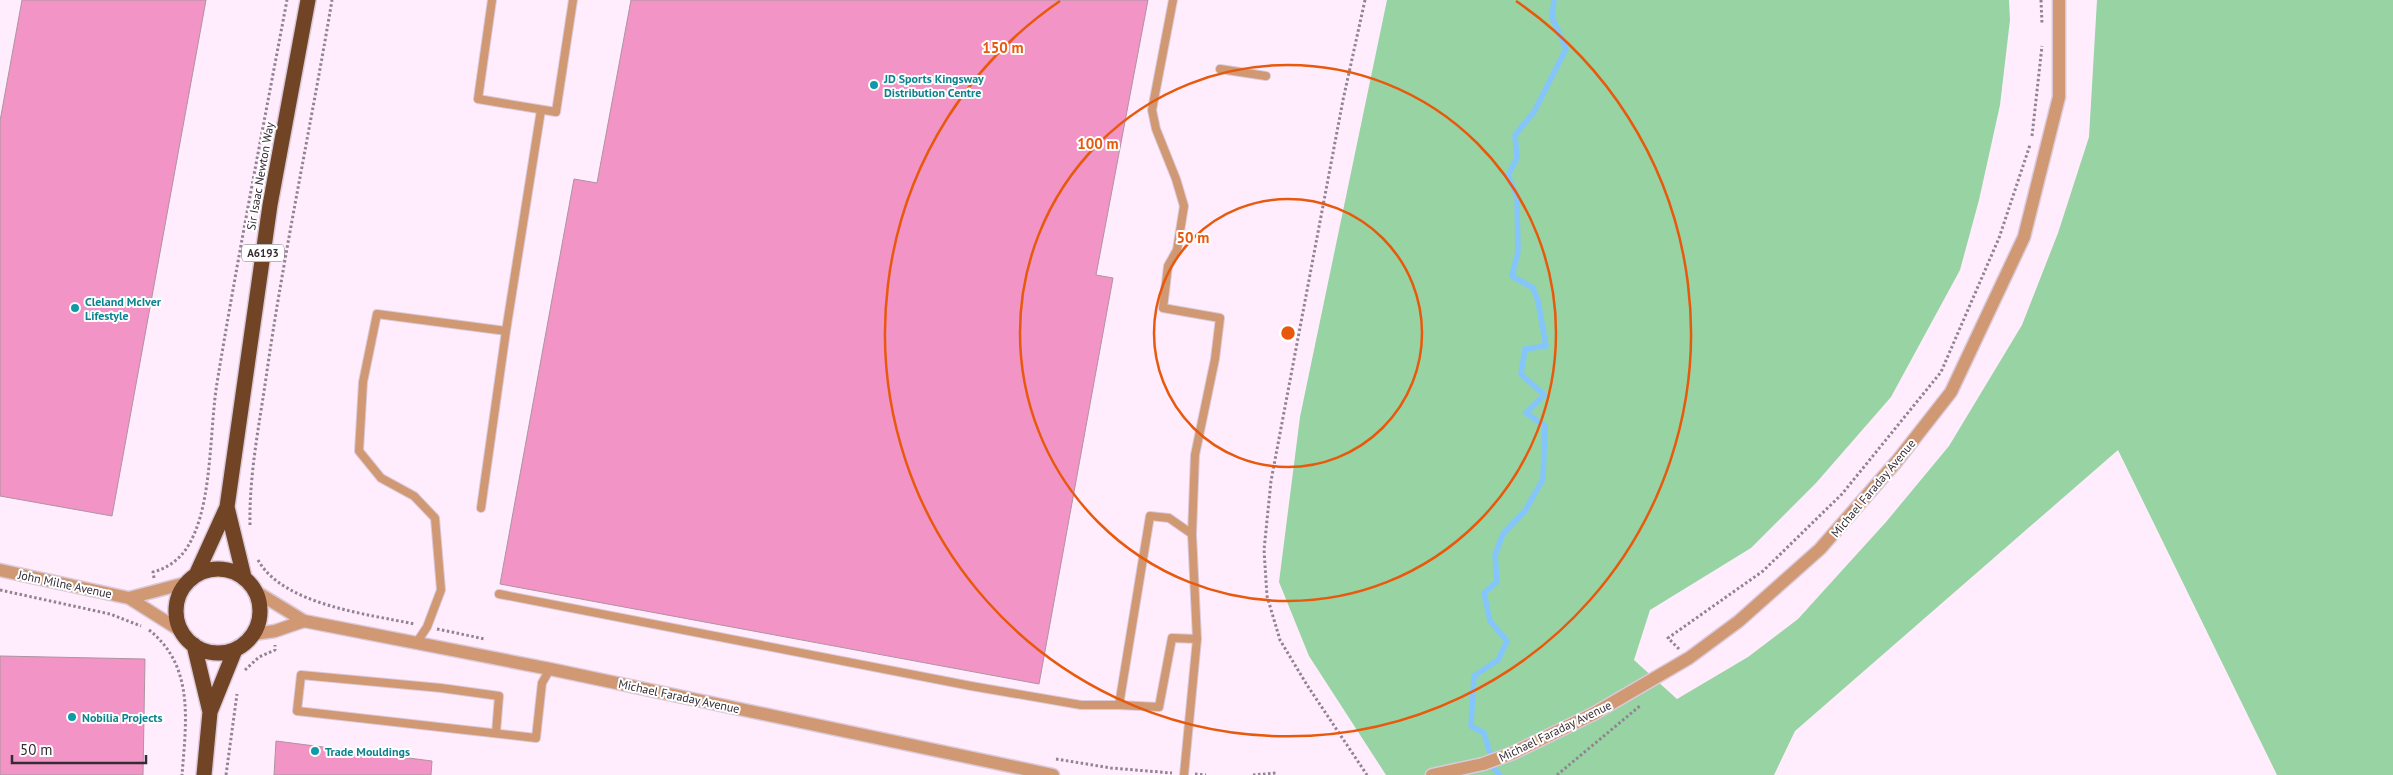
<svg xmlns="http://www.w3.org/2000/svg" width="2393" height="775" font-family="'PT Sans',sans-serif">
	<rect width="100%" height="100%" fill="#ffedfe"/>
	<path fill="#98d3a3" d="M1387 0H2009L2010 20 2000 105 1979 200 1960 270 1891 397 1816 483 1751 548 1650 610 1634 660 1677 699 1748 657 1798 619 1886 522 1949 446 2022 325 2058 233 2089 137 2097 0H2393V775H2277L2118 450 1795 731 1774 775H1386L1309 656 1279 582 1300 417Z"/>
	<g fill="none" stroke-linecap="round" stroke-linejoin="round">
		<path stroke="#84c5fb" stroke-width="5.5" d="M1500 775 1495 770 1484 733 1471 726 1474 676 1498 660 1507 641 1490 621 1484 593 1497 582 1495 555 1503 534 1525 511 1543 479 1545 426 1526 413 1544 395 1521 374 1525 349 1546 346 1538 301 1533 288 1512 276 1518 251 1517 197 1508 175 1517 158 1515 135 1534 112 1566 49 1552 17 1554 0"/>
	</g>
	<path fill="#f294c6" stroke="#ae93a0" d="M22 0H206L112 516 0 496V121Z
		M631 0H1148L1096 275 1113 278 1039 684 500 584 574 179 597 183Z
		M0 656 145 659 143 775H0Z
		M276 741 432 761 431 775H274Z"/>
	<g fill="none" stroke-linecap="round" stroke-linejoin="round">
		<defs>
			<path id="lane" d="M492 0 478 99 556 112 573 0
				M1173 0 1152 110 1156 129 1176 179 1184 206 1177 250 1168 266 1163 308 1220 318 1215 359 1195 455 1192 534 1197 639 1184 775
				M1220 69 1266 76
				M481 508 506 331 541 110
				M499 594 971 686 1081 705H1119L1150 516 1169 518 1192 534
				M417 642 427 627 441 590 435 518 414 496 381 478 359 451 363 382 377 314 506 331
				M1119 705 1159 707 1172 638 1197 639
				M496 733 499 696 441 688 301 675 297 711 536 738 542 683 550 669"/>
			<path id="street" d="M0 570 129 598 181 631
				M255 591 304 621 550 669 1053 775
				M129 598 186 583
				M254 634 275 631 304 621
				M1432 775 1483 764 1513 753 1595 713 1689 658 1739 621 1820 549 1897 461 1951 392 2024 237 2059 97V0"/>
			<path id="highway" d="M227 507 244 577
				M176 611a42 42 0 1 1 84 0a42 42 0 1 1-84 0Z
				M196 575 227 507 270 205 308 0
				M194 645 210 712
				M204 775 210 712 235 650"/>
		</defs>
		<use href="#lane" stroke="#dacada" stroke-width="10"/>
		<use href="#street" stroke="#dacada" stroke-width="15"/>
		<use href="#highway" stroke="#dacada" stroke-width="18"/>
		<path stroke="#908490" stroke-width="3" stroke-dasharray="2.5 2.5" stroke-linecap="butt" d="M1365 0 1343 100 1271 481 1264 550 1267 596 1280 640 1307 685 1367 775
			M2041 0 2042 24
			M2032 136 2042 46
			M250 525C249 476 259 426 266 378 284 251 311 126 332 0
			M258 560C283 605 368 614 414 624
			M154 578 153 572C175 566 187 552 195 532 212 491 210 427 217 383 238 255 263 128 287 0
			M0 590 110 614 141 626
			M437 629 485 639
			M149 630C195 666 186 723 182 775
			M1679 649 1668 638 1763 571 1842 494 1941 372 1999 238 2030 145
			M245 670 259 657 275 650V645
			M1056 759 1111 768 1172 773
			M1195 774 1206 775
			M226 775 237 694
			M1253 775 1276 773
			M1557 775 1641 705"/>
		<use href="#lane" stroke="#d09873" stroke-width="8"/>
		<use href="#street" stroke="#d09873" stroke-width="12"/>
		<use href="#highway" stroke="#704425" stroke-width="15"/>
	</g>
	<g fill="none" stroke="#e8590c" stroke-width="2.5">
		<circle cx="1288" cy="333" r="134"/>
		<circle cx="1288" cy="333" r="268"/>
		<path d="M1516 1A403 403 0 1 1 1060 1"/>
	</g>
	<g fill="#0f9aa8" stroke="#fff" stroke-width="2">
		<circle cx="874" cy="85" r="5"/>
		<circle cx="75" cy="308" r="5"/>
		<circle cx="72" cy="717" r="5"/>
		<circle cx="315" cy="751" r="5"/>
	</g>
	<g text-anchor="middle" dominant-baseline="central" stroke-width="4" stroke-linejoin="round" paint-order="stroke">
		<rect fill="#fff" stroke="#716b71" stroke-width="1" x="242" y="244.5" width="42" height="17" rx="4"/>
		<g font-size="11" font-weight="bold" fill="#342c34">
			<text x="263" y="253">A6193</text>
		</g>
		<g font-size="12" font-weight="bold" fill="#0d838f" stroke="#fff" text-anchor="start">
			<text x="884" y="78">JD Sports Kingsway<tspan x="884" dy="14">Distribution Centre</tspan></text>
			<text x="85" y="301">Cleland McIver<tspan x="85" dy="14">Lifestyle</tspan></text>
			<text x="82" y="717">Nobilia Projects</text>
			<text x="325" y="751">Trade Mouldings</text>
		</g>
		<g font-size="12" fill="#342c34" stroke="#fff">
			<text transform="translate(260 176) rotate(-80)">Sir Isaac Newton Way</text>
			<text transform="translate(1873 488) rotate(-50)">Michael Faraday Avenue</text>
			<text transform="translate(65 584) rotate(12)">John Milne Avenue</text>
			<text transform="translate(679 696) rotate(12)">Michael Faraday Avenue</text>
			<text transform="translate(1555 731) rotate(-26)">Michael Faraday Avenue</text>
		</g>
	</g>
	<circle cx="1288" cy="333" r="8" fill="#e8590c" stroke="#fff" stroke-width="2.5"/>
	<g font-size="15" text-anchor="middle" font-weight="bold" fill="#e8590c" stroke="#fff" stroke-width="4" stroke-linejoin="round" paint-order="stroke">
		<text x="1003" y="53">150 m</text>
		<text x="1098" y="149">100 m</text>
		<text x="1193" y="243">50 m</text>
	</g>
	<path d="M12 755v8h134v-8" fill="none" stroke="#342c34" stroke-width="2.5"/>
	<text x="20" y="755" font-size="15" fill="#342c34" stroke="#ffffff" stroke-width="4" paint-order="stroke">50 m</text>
</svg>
